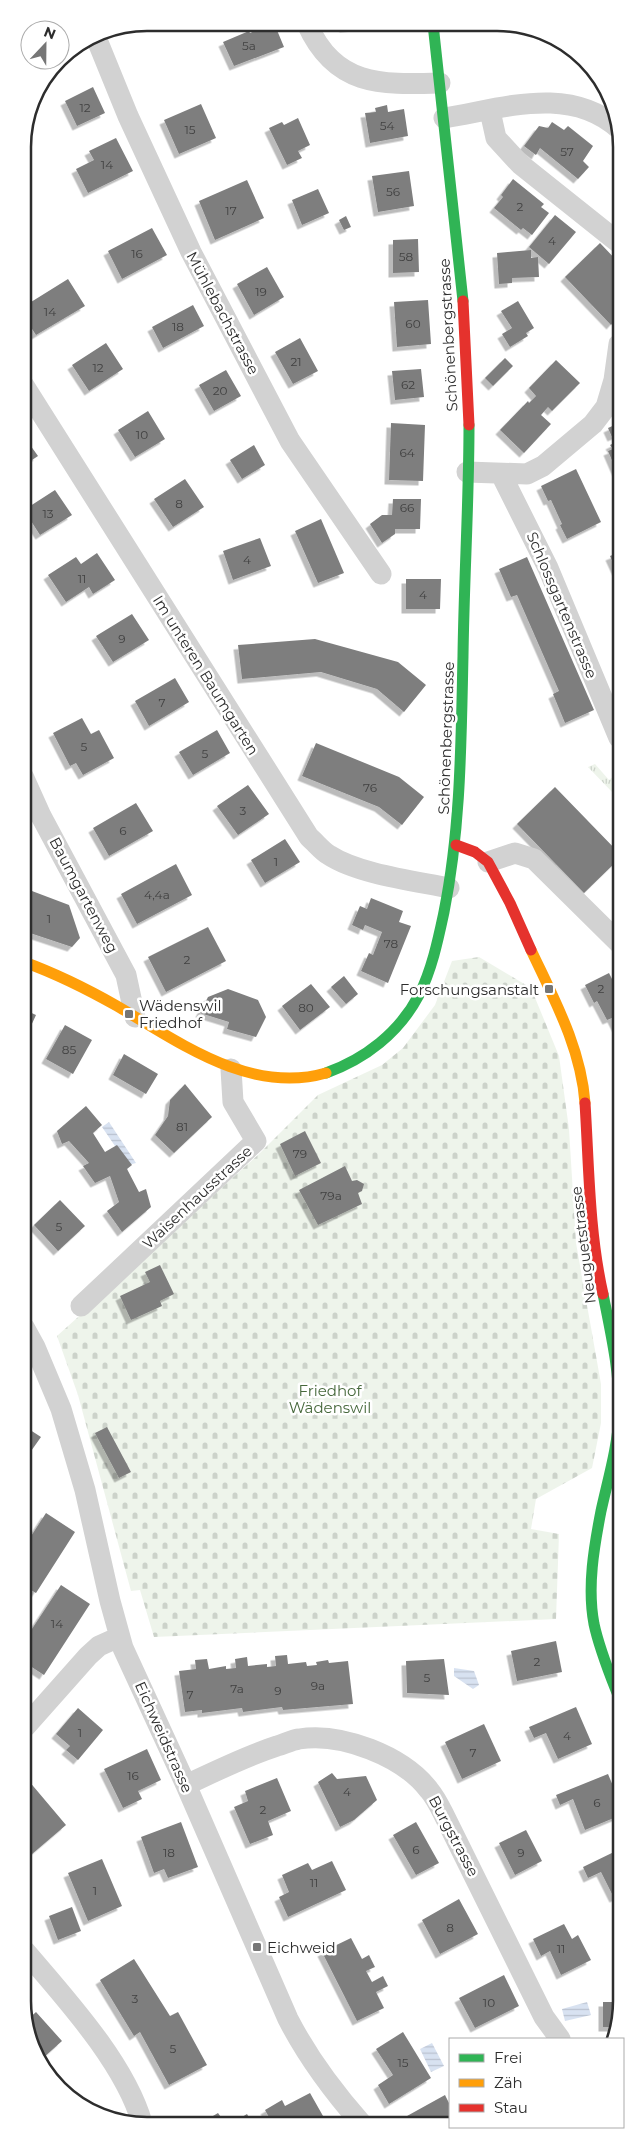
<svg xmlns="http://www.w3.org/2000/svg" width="644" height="2148" font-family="Montserrat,sans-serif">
	<defs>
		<pattern id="grass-tufts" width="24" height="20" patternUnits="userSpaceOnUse" patternTransform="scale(1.25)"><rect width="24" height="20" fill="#eef4eb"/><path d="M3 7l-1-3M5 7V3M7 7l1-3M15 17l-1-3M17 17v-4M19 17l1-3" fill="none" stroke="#ccd2ca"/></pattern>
		<pattern id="cemetery-stones" width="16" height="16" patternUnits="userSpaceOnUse" patternTransform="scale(1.25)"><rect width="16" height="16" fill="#eef4eb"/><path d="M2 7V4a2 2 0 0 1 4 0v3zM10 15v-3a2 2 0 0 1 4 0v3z" fill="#ccd2ca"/></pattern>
		<pattern id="water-rules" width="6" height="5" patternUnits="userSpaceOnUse" patternTransform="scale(1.25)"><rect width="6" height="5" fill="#d8e2f1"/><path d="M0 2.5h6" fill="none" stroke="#bac2cf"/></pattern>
		<filter id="shadow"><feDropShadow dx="-4.5" dy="4.5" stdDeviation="0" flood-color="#0004"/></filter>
	</defs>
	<rect width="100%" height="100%" fill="#fff"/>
	<path fill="url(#grass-tufts)" d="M595 764 609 780 620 771V788L613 793 588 767Z"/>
	<path fill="url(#cemetery-stones)" d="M479 957 531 988 559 1056 569 1129 576 1243 601 1384V1423L592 1468 536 1499 531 1529 559 1534 556 1619 154 1637 140 1590 131 1591 78 1395 57 1336 258 1155 318 1095 382 1065 403 1048 435 1005 452 961Z"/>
	<path fill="url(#water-rules)" d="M109 1122 136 1163 128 1165 102 1127Z
		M454 1668 474 1671 479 1685 473 1689 454 1676Z
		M587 2002 591 2015 565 2021 562 2009Z
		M432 2043 444 2066 431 2072 420 2049Z"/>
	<path fill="#7e7e7e" filter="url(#shadow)" d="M274 23 284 47 234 66 223 42 249 31 250 33Z
		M343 24H370V25L344 28Z
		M93 87 105 113 77 126 65 101Z
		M201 104 216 138 179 154 164 120Z
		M387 105 388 112 404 109 408 136 370 143 365 113 376 112 375 108Z
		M298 118 310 145 298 151 302 158 287 165 269 128 282 122 284 125Z
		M552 122 564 130 568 126 593 146 583 161 589 167 578 179 540 148 536 155 524 146 539 126 548 128Z
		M116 138 133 171 88 193 76 169 94 160 89 151Z
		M409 171 414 206 378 212 372 176Z
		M513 179 544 204 541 207 549 213 532 235 523 228 521 230 494 208 503 197 501 195Z
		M247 180 264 218 215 240 199 201Z
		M318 189 329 213 302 225 292 200Z
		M555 215 576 232 549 264 529 247Z
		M346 216 351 227 344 230 339 220Z
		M152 228 167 255 122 279 108 251Z
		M418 239 419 272 393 273V240Z
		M600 243 619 263V316L611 325 565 277Z
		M531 250V258L538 257 539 277 512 278V283L499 284 497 253Z
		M267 267 284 297 254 315 237 284Z
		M68 279 85 306 36 335 23 315V307Z
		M428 300 431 344 397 347 394 302Z
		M518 301 534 328 526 333 528 336 510 347 502 334 512 328 501 311Z
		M193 305 204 326 163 348 152 327Z
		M300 338 318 371 293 384 275 352Z
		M106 343 123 369 89 391 72 365Z
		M505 358 513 366 493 386 485 378Z
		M556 360 580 383 552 411 548 407 541 415 551 424 524 453 500 430 528 401 529 403 536 396 529 388Z
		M421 369 424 397 395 400 392 371Z
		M226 370 241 396 214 411 199 385Z
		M148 411 165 439 135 457 118 430Z
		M391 423 425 425 423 481 389 480Z
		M619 423V434L612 437 608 428Z
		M23 435 38 456 23 466Z
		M620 440V471L617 472 608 451 613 449 610 445Z
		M254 445 265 465 242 479 230 460Z
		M576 469 601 522 567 539 560 525 562 524 551 500 548 501 541 486Z
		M185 479 204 507 173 527 154 499Z
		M55 490 72 515 40 535 24 510Z
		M393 499H421L420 529H395V534L382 543 370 524 382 515H392Z
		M321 519 344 573 318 583 295 531Z
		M260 538 271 566 233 580 223 551Z
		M620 552V578L610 556Z
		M97 553 115 580 93 594 89 587 66 602 48 575 76 557 81 564Z
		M527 557 594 710 565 723 553 694 559 691 517 595 511 597 499 569Z
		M406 579H441L440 609H406Z
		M132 614 149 640 113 662 96 636Z
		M315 639 398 662 426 685 404 712 377 689 321 672 242 679 238 645Z
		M175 678 189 702 149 726 135 701Z
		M23 694 32 708 23 713Z
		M82 718 91 734 99 730 114 758 83 775 76 763 70 766 53 733Z
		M217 730 230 753 193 775 179 752Z
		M316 743 399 777 424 797 402 825 379 807 302 776Z
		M248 785 269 814 238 835 217 806Z
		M555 787 620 854V858L584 893 517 824Z
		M136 803 153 831 109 856 93 828Z
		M285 839 300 862 265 883 251 860Z
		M176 864 192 895 137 924 121 894Z
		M24 888 69 905 80 938 72 947 24 931Z
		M371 898 403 911 399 922 411 926 388 983 361 971 369 953 373 955 382 932 365 925 363 930 352 925 360 906 367 909Z
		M208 927 226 961 166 992 148 957Z
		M609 973 618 991 620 990V1034L612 1018 607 1020 597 1001 594 1003 585 985Z
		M344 976 358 994 346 1004 331 987Z
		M311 984 330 1007 300 1030 282 1006Z
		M228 989 258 1000 266 1017 256 1037 227 1029 229 1022 200 1013 208 997Z
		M24 1001 28 1003 25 1010 36 1015 30 1028 24 1025Z
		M65 1025 92 1040 73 1074 46 1059Z
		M124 1054 158 1074 146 1094 113 1075Z
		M185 1084 212 1117 174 1153 155 1135 168 1116 170 1100Z
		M86 1106 102 1125 93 1133 105 1152 117 1145 132 1165 127 1169 139 1192 146 1189 151 1207 122 1232 107 1211 119 1202 110 1176 95 1183 83 1166 89 1163 69 1141 62 1144 57 1131Z
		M305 1131 321 1163 295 1176 280 1144Z
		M345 1166 352 1181 357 1180 364 1184 362 1191 358 1193 362 1204 318 1225 299 1190Z
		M60 1200 85 1226 58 1251 34 1225Z
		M160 1265 174 1294 160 1301 162 1306 131 1320 120 1296 150 1282 145 1272Z
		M24 1426 41 1437 24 1461Z
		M107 1427 131 1472 119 1478 95 1433Z
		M46 1513 75 1532 36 1593 24 1586V1547Z
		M61 1585 90 1604 44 1675 24 1662V1641Z
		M556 1641 562 1672 517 1681 511 1651Z
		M287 1655 288 1664 306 1662 307 1666 317 1665 316 1662 328 1660 329 1663 348 1661 353 1704 283 1710 282 1707 243 1712 242 1708 202 1713V1710L185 1712 179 1671 196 1669 195 1660 207 1659 209 1669 226 1666V1669L236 1668 235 1659 247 1657 248 1666 267 1664V1667L276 1666 275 1656Z
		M444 1659 449 1695 407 1693 406 1661Z
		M576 1707 592 1744 558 1759 546 1733 534 1738 529 1727Z
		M78 1708 103 1730 78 1760 66 1750 70 1746 56 1734Z
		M484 1724 501 1761 462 1779 445 1742Z
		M147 1749 161 1780 138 1791 142 1799 123 1808 104 1769Z
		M332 1773 337 1779 366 1776 377 1800 354 1820 340 1827 318 1782Z
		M608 1774 621 1805V1815L585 1830 573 1799 560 1805 556 1795Z
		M277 1778 291 1811 268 1821 273 1835 250 1844 234 1807 248 1801 245 1791Z
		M28 1780 66 1825 25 1860V1784Z
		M181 1822 198 1867 168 1878 164 1869 154 1873 141 1837Z
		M416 1822 439 1863 416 1875 393 1835Z
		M526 1830 542 1861 515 1875 499 1843Z
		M616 1851 621 1862V1895L614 1898 601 1872 588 1878 583 1867Z
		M102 1859 122 1906 88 1921 68 1873Z
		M332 1861 346 1890 288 1917 279 1897 289 1892 282 1875 308 1863 312 1870Z
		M459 1899 478 1934 440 1954 422 1920Z
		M72 1907 81 1931 58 1940 49 1916Z
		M564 1924 572 1939 578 1935 591 1960 561 1975 550 1951 541 1956 533 1939Z
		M351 1938 362 1959 369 1955 375 1967 366 1971 372 1982 383 1976 388 1986 376 1992 384 2008 357 2021 322 1952Z
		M134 1959 170 2016 178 2012 207 2065 169 2085 140 2032 134 2036 100 1980Z
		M504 1975 519 2006 475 2028 459 1998Z
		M603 2002H621L614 2038 613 2027H603Z
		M36 2012 62 2041 43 2058 25 2025V2022Z
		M403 2032 431 2078 389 2104 378 2085 393 2075 376 2049Z
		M310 2093 327 2123H263L270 2119 265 2110 282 2100 285 2106Z
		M445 2095 450 2105V2123H411L407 2116Z
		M218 2113 223 2120 228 2118 231 2123H201Z
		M247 2114 252 2123H232Z"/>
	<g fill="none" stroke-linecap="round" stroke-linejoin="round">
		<path stroke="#d2d2d2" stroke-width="21" d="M307 24C335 86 379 85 440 83
			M95 35 128 116 191 252 290 441 381 574
			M490 111 496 138 520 164 619 243
			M444 118C502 109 569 84 619 129
			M23 384 309 837C316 843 322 851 329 855 358 874 415 881 449 888
			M467 472 527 474 543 466 593 424 606 407 614 380 619 344
			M501 474 548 568 619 738
			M23 776 41 816 126 975 135 1017
			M488 862 515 853 534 859 620 944
			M81 1306 256 1141 233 1102 231 1069
			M24 1327 35 1347 61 1409 85 1490 110 1601 123 1648 186 1785 288 2019C308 2058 332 2090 361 2123
			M25 1727 88 1656 99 1646 119 1637
			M186 1785C216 1771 246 1756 277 1746 284 1744 292 1740 299 1739 341 1732 403 1756 429 1790 435 1797 439 1805 443 1813L544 2017 560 2039
			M25 1951C65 1998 125 2063 142 2123"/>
		<path stroke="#30b455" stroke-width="11" d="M433 24 463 301
			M326 1073C365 1059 399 1033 419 995 432 969 438 940 444 912 461 827 461 742 463 656 464 579 469 502 469 425
			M603 1294C611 1334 620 1373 619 1414 618 1446 608 1479 601 1511 594 1547 587 1587 594 1624 600 1652 611 1677 621 1703"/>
		<path stroke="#ff9f0a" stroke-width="11" d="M531 950C554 999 581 1048 585 1103
			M24 962C57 974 87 989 117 1006 179 1042 250 1095 326 1073"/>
		<path stroke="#e5322d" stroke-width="11" d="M463 301 469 425
			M456 845 475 852 488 862 510 903 531 950
			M585 1103C589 1166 589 1232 603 1294"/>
	</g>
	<g fill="#767676" stroke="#fff" stroke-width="2">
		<rect x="544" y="984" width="10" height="10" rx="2.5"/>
		<rect x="124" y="1009" width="10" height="10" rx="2.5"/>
		<rect x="252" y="1942" width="10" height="10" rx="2.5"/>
	</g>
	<g text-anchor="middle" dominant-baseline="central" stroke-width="5" stroke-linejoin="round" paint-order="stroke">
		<g font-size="12" fill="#414141">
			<text x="249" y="45">5a</text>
			<text x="85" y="107">12</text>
			<text x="387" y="125">54</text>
			<text x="190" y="129">15</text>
			<text x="567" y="151">57</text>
			<text x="107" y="164">14</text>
			<text x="393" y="191">56</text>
			<text x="520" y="206">2</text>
			<text x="231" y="210">17</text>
			<text x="552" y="240">4</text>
			<text x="137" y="253">16</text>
			<text x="406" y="256">58</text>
			<text x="261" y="291">19</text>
			<text x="50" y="311">14</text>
			<text x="413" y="323">60</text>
			<text x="178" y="326">18</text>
			<text x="296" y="361">21</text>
			<text x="98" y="367">12</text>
			<text x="408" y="384">62</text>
			<text x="220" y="390">20</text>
			<text x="142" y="434">10</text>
			<text x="407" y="452">64</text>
			<text x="179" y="503">8</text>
			<text x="407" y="507">66</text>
			<text x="48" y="513">13</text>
			<text x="247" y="559">4</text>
			<text x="82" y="578">11</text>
			<text x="423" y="594">4</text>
			<text x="122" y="638">9</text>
			<text x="162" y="702">7</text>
			<text x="84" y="746">5</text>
			<text x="205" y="753">5</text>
			<text x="370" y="787">76</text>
			<text x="243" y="810">3</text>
			<text x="123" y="830">6</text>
			<text x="276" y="861">1</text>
			<text x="157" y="894">4,4a</text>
			<text x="49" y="918">1</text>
			<text x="391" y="943">78</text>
			<text x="187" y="959">2</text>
			<text x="601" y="988">2</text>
			<text x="306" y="1007">80</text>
			<text x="69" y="1049">85</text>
			<text x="182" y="1126">81</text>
			<text x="300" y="1153">79</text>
			<text x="331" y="1195">79a</text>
			<text x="59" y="1226">5</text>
			<text x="57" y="1623">14</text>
			<text x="537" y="1661">2</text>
			<text x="427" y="1677">5</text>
			<text x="318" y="1685">9a</text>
			<text x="237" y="1688">7a</text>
			<text x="278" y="1690">9</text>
			<text x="190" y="1694">7</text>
			<text x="80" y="1732">1</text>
			<text x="567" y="1735">4</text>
			<text x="473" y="1752">7</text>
			<text x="133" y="1775">16</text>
			<text x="347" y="1791">4</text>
			<text x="597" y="1802">6</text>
			<text x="263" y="1809">2</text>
			<text x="416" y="1849">6</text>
			<text x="169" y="1852">18</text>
			<text x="521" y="1852">9</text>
			<text x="314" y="1882">11</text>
			<text x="95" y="1890">1</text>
			<text x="450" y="1927">8</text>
			<text x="561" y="1948">11</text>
			<text x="135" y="1998">3</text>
			<text x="489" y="2002">10</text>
			<text x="173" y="2048">5</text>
			<text x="403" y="2062">15</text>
		</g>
		<g font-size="15" fill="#2d2d2d" stroke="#fff">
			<text transform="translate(223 313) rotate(62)">Mühlebachstrasse</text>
			<text transform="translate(448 335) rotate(-93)">Schönenbergstrasse</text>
			<text transform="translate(562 605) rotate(67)">Schlossgartenstrasse</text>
			<text transform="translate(206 675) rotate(58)">Im unteren Baumgarten</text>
			<text transform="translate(446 738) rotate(-88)">Schönenbergstrasse</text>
			<text transform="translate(84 895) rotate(62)">Baumgartenweg</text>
			<text transform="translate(197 1197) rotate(-43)">Waisenhausstrasse</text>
			<text transform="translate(583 1245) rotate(-97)">Neuguetstrasse</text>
			<text transform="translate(164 1737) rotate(66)">Eichweidstrasse</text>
			<text transform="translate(454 1836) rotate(62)">Burgstrasse</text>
		</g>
		<g font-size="15" fill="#2d2d2d" stroke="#fff" text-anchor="start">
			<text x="539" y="989" text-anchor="end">Forschungsanstalt</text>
			<text x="139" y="1005">Wädenswil<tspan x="139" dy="17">Friedhof</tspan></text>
			<text x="267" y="1947">Eichweid</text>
		</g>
		<g font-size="15" fill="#46683b" stroke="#fff">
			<text x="330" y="1390">Friedhof<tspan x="330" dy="17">Wädenswil</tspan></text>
		</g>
	</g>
	<path d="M0 0H644V2148H0ZM147 31H497A116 116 0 0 1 613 147V2001A116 116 0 0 1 497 2117H147A116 116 0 0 1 31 2001V147A116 116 0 0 1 147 31Z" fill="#fff" fill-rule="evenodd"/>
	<path fill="none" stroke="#2d2d2d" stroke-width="2.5" d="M147 31H497A116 116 0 0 1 613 147V2001A116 116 0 0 1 497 2117H147A116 116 0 0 1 31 2001V147A116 116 0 0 1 147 31Z"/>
	<rect x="449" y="2038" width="175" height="90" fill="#ffffff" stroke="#ababab"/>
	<rect x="459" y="2054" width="25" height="8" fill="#30b455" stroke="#ababab"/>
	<text x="494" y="2063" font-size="15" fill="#2d2d2d">Frei</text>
	<rect x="459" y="2079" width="25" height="8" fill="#ff9f0a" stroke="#ababab"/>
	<text x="494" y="2088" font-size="15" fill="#2d2d2d">Zäh</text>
	<rect x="459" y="2104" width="25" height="8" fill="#e5322d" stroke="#ababab"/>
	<text x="494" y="2113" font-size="15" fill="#2d2d2d">Stau</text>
	<g transform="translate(45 45) rotate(22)"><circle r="24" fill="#ffffff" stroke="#ababab"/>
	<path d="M0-4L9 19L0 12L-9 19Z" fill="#767676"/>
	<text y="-8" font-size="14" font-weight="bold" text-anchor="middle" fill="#2d2d2d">N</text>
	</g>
</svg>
